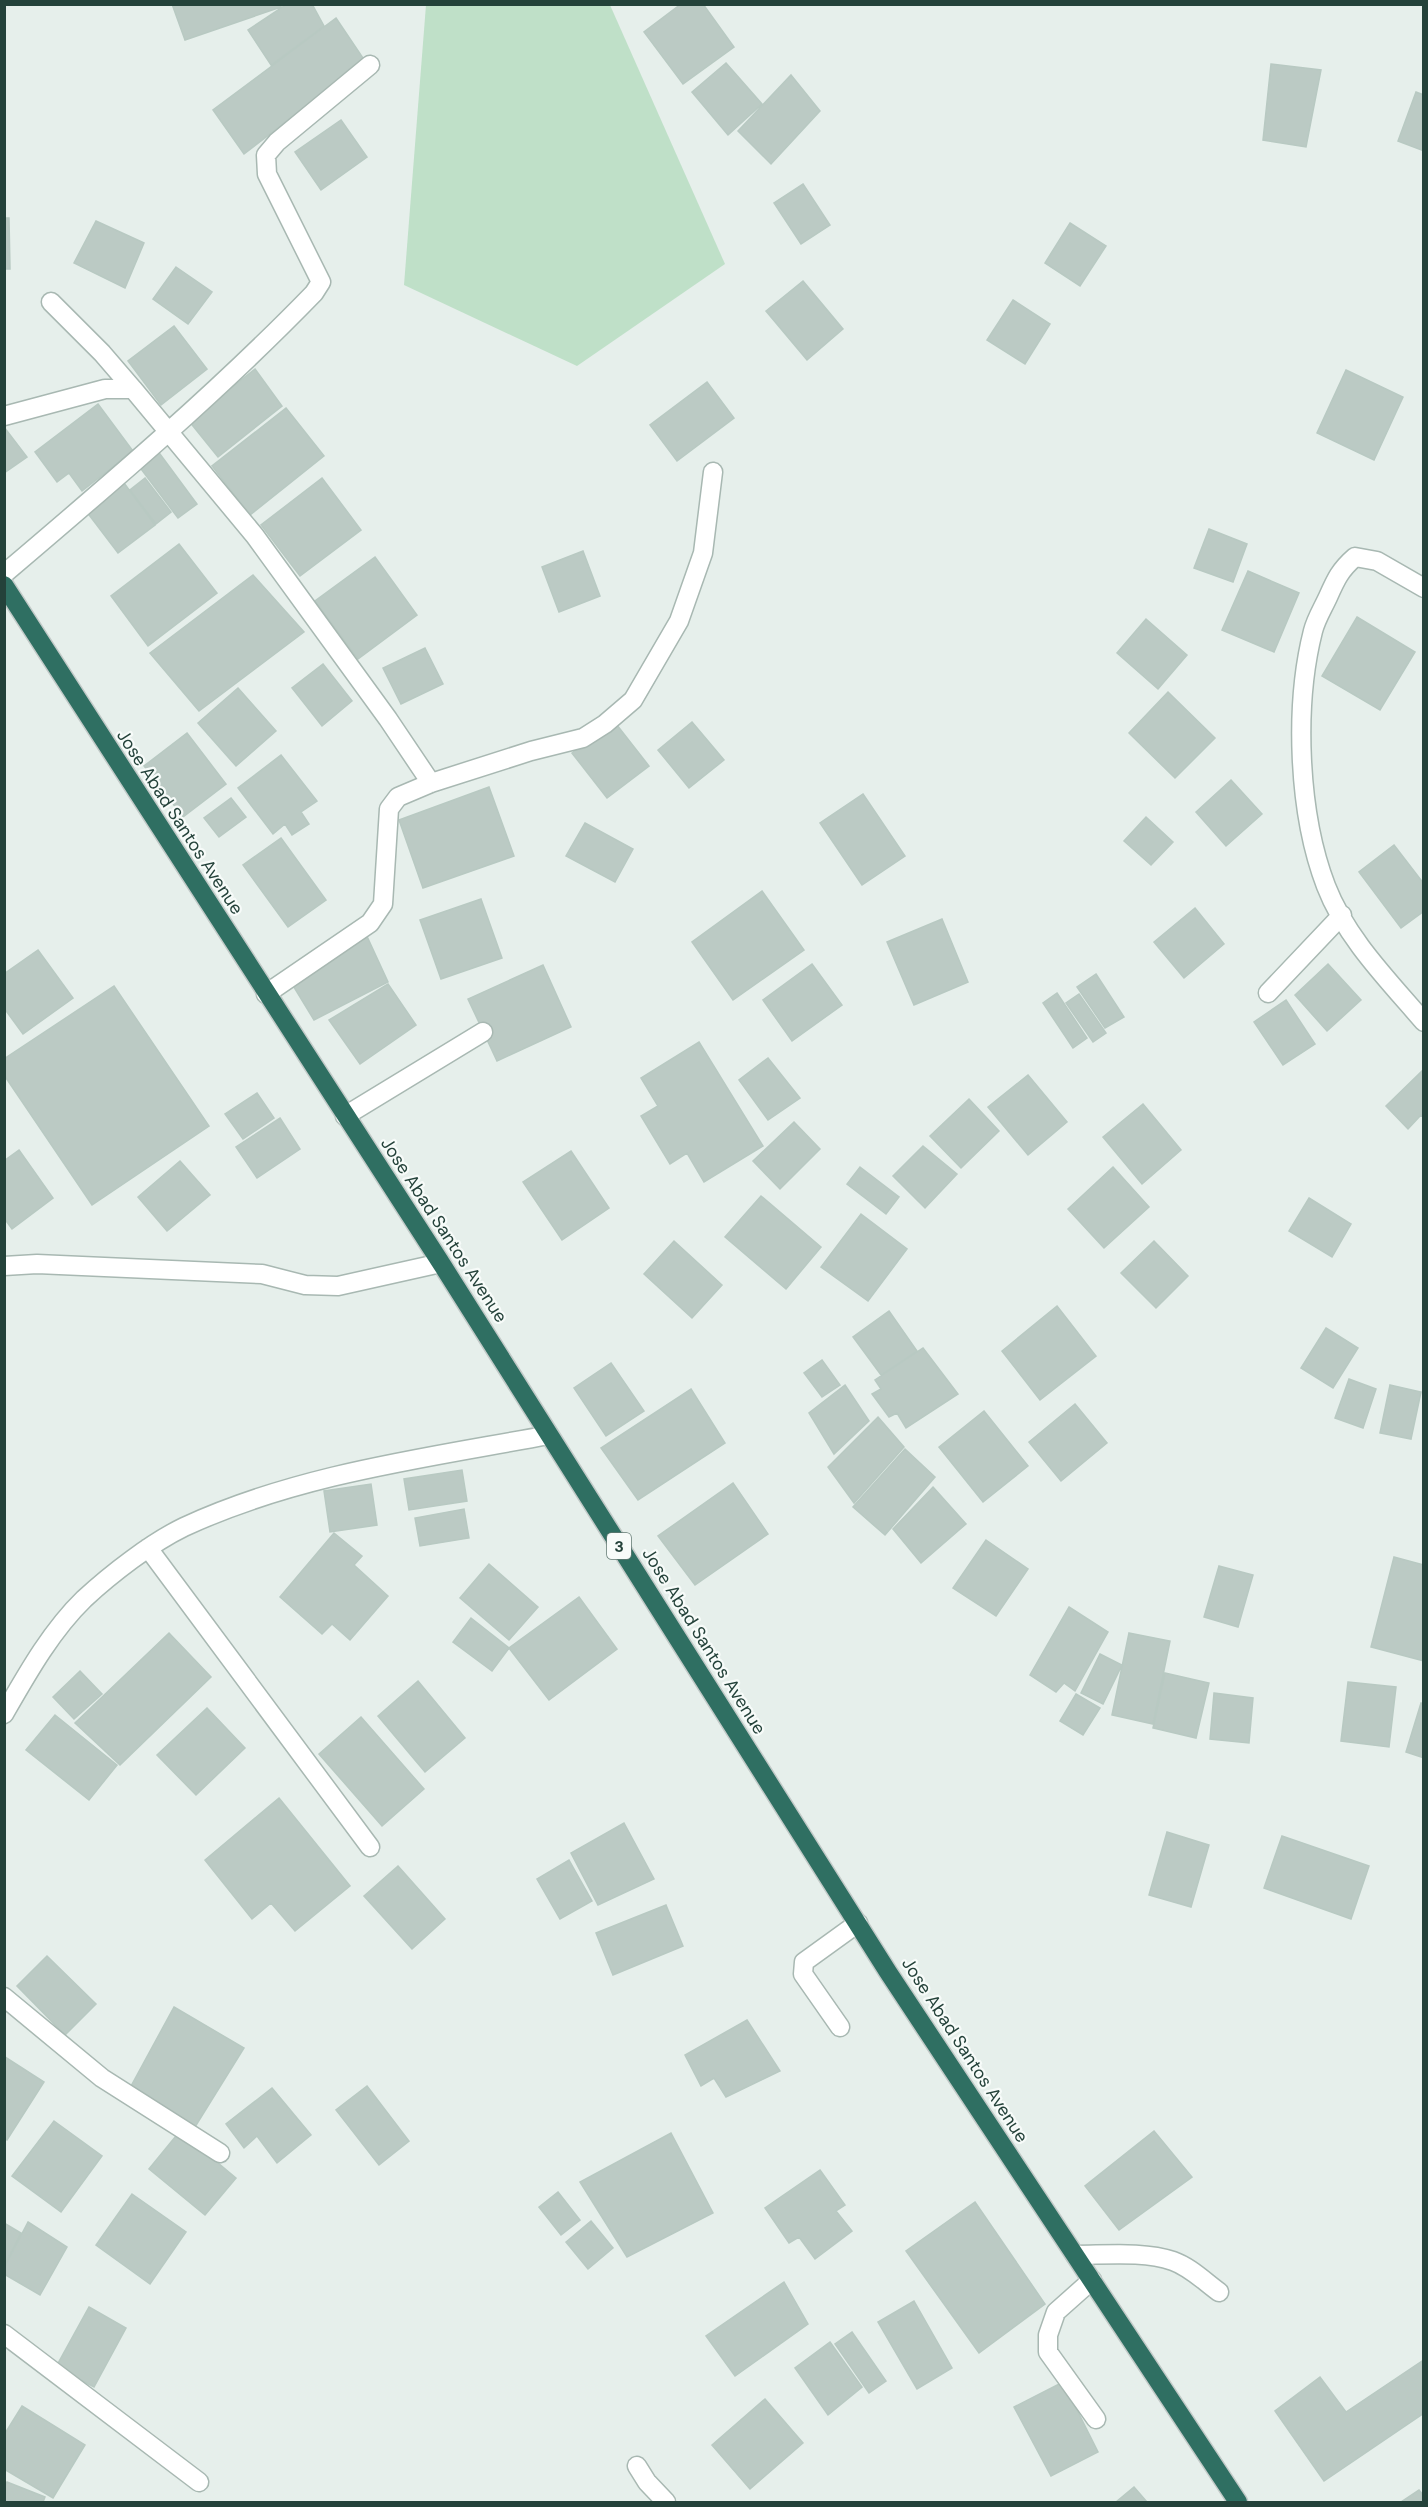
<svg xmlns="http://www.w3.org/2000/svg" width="1428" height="2507" font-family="'DM Sans',sans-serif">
	<rect width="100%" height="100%" fill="#e6efeb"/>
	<path fill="#bfe0c8" d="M426 5H610L725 264 577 366 404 285Z"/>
	<path fill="#bbcac4" stroke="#b8c9c2" stroke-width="1.5" d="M172 4H280L281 7 185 40Z
		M287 4H312L324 26 271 65 248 30Z
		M681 4H703L734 47 683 84 644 32Z
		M336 18 365 61 244 154 213 110Z
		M726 63 762 104 728 135 692 92Z
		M1271 64 1321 70 1306 147 1263 140Z
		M791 75 820 111 771 164 738 131Z
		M1416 92 1424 95V151L1398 141Z
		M341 120 367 157 321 190 295 152Z
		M803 184 830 225 801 244 774 203Z
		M4 218H9L10 269H4Z
		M96 221 144 243 125 288 74 263Z
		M1070 223 1106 246 1080 286 1045 263Z
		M176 267 212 292 188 324 153 299Z
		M803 281 843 329 807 360 766 311Z
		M1013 300 1050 324 1025 364 987 340Z
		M174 326 207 369 161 405 128 361Z
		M255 369 282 406 218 457 189 421Z
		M1346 370 1403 397 1374 460 1317 433Z
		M707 382 734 418 677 461 650 425Z
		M98 404 133 451 82 491 69 473 57 482 35 452Z
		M286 408 324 456 250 515 212 466Z
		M4 427 27 457 4 473Z
		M157 450 197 504 178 518 138 465Z
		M145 478 171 512 156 524 130 490Z
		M322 478 361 530 300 576 261 525Z
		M124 483 155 525 118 553 86 511Z
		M1209 529 1247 544 1233 582 1194 568Z
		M179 544 217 593 148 646 111 596Z
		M583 551 600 596 559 612 542 567Z
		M375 557 417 615 358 659 315 601Z
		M1248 571 1299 593 1274 652 1222 630Z
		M253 575 304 632 199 711 150 653Z
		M1357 617 1415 652 1380 710 1322 676Z
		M1146 619 1187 655 1158 689 1117 653Z
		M425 648 443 684 401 704 383 668Z
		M323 664 352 701 322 726 292 688Z
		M238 688 276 731 236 766 198 723Z
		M1168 692 1215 738 1175 778 1129 733Z
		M613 720 649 766 607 798 572 753Z
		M692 722 724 760 689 788 658 750Z
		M187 733 226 784 183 817 144 766Z
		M281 755 317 801 301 812 309 824 292 835 285 824 273 834 238 788Z
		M1231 780 1262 814 1226 846 1196 812Z
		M489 787 514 856 423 888 399 820Z
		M863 794 905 856 862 885 820 823Z
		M231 798 246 817 219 837 204 818Z
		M1146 817 1173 842 1151 865 1124 841Z
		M585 823 633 849 615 882 566 856Z
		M281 838 326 900 288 927 243 865Z
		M1394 845 1424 884V911L1401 928 1359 872Z
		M762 891 804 950 733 1000 692 942Z
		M481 899 502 958 441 979 420 920Z
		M1195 908 1224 944 1184 978 1154 942Z
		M942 919 968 982 914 1005 887 942Z
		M365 932 388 982 314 1020 289 979Z
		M38 950 73 998 23 1034 4 1008V974Z
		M812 964 842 1005 792 1041 763 1000Z
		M1328 964 1361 1000 1327 1031 1295 995Z
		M543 965 571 1027 497 1061 468 999Z
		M1096 974 1124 1017 1105 1028 1077 987Z
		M388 984 416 1025 360 1064 329 1020Z
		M114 986 209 1126 92 1205 4 1075V1059Z
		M1057 993 1087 1038 1073 1048 1043 1003Z
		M1079 994 1106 1033 1093 1042 1066 1003Z
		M1286 1000 1315 1044 1283 1065 1254 1022Z
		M699 1042 763 1146 704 1182 687 1153 670 1164 641 1116 658 1106 641 1078Z
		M768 1058 800 1098 768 1120 739 1080Z
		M1424 1069V1118L1421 1115 1408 1129 1386 1106Z
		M1028 1075 1067 1122 1028 1155 988 1107Z
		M257 1093 274 1118 243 1139 225 1114Z
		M969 1099 999 1131 961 1168 930 1136Z
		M1143 1104 1181 1150 1142 1184 1103 1137Z
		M280 1118 300 1149 257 1178 236 1147Z
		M794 1122 820 1149 780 1189 753 1161Z
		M923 1146 957 1174 925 1208 893 1176Z
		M19 1150 53 1198 12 1229 4 1218V1161Z
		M571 1151 609 1208 562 1240 523 1182Z
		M180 1161 210 1195 167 1231 138 1197Z
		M860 1167 899 1197 886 1214 847 1184Z
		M1113 1167 1149 1207 1104 1248 1068 1209Z
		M761 1196 821 1247 786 1289 725 1237Z
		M1309 1198 1351 1224 1332 1257 1289 1231Z
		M861 1214 907 1249 868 1301 821 1267Z
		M674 1241 722 1285 692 1318 644 1274Z
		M1154 1241 1188 1276 1156 1308 1121 1273Z
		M1057 1306 1096 1356 1040 1400 1002 1351Z
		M889 1311 917 1351 881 1375 853 1337Z
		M1326 1328 1358 1348 1333 1388 1301 1368Z
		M923 1348 958 1394 906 1428 897 1413 889 1417 872 1394 881 1389 875 1380Z
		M822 1360 840 1385 822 1397 804 1373Z
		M611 1363 644 1411 606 1436 574 1388Z
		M1349 1379 1376 1389 1363 1428 1335 1418Z
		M845 1385 869 1421 834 1454 809 1413Z
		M1390 1385 1421 1392 1411 1439 1380 1433Z
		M691 1389 725 1443 638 1500 601 1448Z
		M1075 1404 1107 1443 1061 1481 1029 1442Z
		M984 1411 1028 1466 983 1502 939 1447Z
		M878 1417 904 1447 854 1503 828 1467Z
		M905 1449 935 1477 885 1535 853 1507Z
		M462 1470 467 1501 409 1510 404 1479Z
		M733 1483 768 1534 695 1585 658 1536Z
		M371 1484 377 1525 330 1532 324 1491Z
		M933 1487 966 1524 921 1563 893 1529Z
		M464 1509 469 1538 420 1546 415 1518Z
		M334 1533 362 1556 354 1565 388 1596 350 1640 332 1624 322 1634 280 1597Z
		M986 1540 1028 1569 996 1616 953 1588Z
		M1394 1557 1424 1565V1661L1371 1647Z
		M489 1564 538 1607 509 1640 460 1598Z
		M1219 1566 1253 1575 1238 1627 1204 1617Z
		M579 1597 617 1649 549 1700 509 1648Z
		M1069 1607 1108 1632 1075 1691 1064 1683 1056 1692 1030 1675Z
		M471 1618 509 1648 492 1671 453 1642Z
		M169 1633 211 1677 120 1765 75 1723Z
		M1129 1633 1170 1641 1153 1724 1112 1715Z
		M1100 1654 1122 1665 1103 1704 1081 1693Z
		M80 1671 102 1694 74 1719 53 1697Z
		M1165 1673 1209 1683 1196 1738 1153 1728Z
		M418 1681 465 1738 425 1772 378 1716Z
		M1348 1682 1396 1687 1389 1747 1341 1741Z
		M1214 1693 1253 1698 1249 1743 1210 1739Z
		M1076 1694 1100 1708 1083 1735 1060 1721Z
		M1421 1703 1424 1704V1758L1406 1752Z
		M207 1708 245 1748 196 1795 157 1755Z
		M55 1715 117 1765 89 1800 26 1750Z
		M361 1717 424 1789 382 1826 319 1754Z
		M279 1798 350 1886 295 1931 271 1903 252 1919 205 1860Z
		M624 1823 654 1879 598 1905 571 1853Z
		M1167 1832 1209 1845 1191 1907 1149 1895Z
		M1282 1836 1369 1866 1351 1919 1264 1888Z
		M569 1860 592 1901 560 1919 537 1879Z
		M398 1866 445 1919 412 1949 364 1896Z
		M666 1905 683 1946 613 1975 596 1933Z
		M47 1956 96 2004 65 2035 17 1986Z
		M174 2007 244 2048 195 2127 130 2088Z
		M747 2020 780 2071 726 2097 714 2078 701 2086 685 2055Z
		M5 2057 44 2082 7 2140 4 2138Z
		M367 2086 409 2141 379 2165 336 2110Z
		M272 2088 311 2135 277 2163 257 2136 244 2148 226 2124Z
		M54 2121 102 2156 61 2212 12 2176Z
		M180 2131 236 2178 205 2215 149 2169Z
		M1154 2131 1192 2177 1119 2230 1085 2186Z
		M671 2133 713 2213 627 2257 580 2182Z
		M820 2170 845 2205 836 2211 852 2231 815 2259 799 2237 789 2243 765 2208Z
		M558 2192 580 2220 561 2235 539 2207Z
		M132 2194 186 2232 150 2284 96 2245Z
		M975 2202 1045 2304 979 2353 906 2251Z
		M591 2221 613 2248 588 2269 566 2242Z
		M28 2222 67 2247 40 2295 4 2274V2268Z
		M4 2223 21 2233 4 2266Z
		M784 2282 808 2324 735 2376 706 2336Z
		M914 2301 952 2368 917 2389 878 2322Z
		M89 2307 126 2328 94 2387 56 2367Z
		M852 2332 886 2381 869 2393 835 2344Z
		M830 2342 862 2387 828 2415 795 2368Z
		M1422 2361 1424 2413 1324 2481 1275 2411 1320 2377 1346 2412Z
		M1063 2382 1098 2452 1051 2476 1014 2407Z
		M765 2399 803 2443 750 2489 712 2445Z
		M22 2406 85 2445 53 2498 4 2469V2435Z
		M7 2482 45 2497 43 2502H4V2489Z
		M1134 2487 1147 2502H1116Z
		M1419 2490 1424 2496V2502H1401Z"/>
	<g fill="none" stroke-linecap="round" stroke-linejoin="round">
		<defs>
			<path id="minor" d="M51 302 102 353 133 389
				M4 416 105 389H133L255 536 388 719 431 783
				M4 574C111 483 217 393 314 293L321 282 267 174 266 155 277 142 370 65
				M1424 588 1377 561 1355 557C1340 570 1336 579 1328 597 1323 608 1316 619 1313 631 1294 706 1298 813 1326 886 1346 938 1388 980 1424 1022
				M1268 993 1342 915
				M266 994 370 923 383 904 389 809 398 797 431 783 531 751 583 738 605 724 633 700 679 621 703 553 713 472
				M345 1116 483 1032
				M4 1266 37 1264 262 1274 305 1285 338 1286 441 1263
				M148 1548 370 1847
				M4 1714C27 1674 51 1631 84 1599 111 1574 151 1543 184 1527 298 1474 426 1458 549 1435
				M4 1997 102 2078 220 2153
				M840 2027 803 1974 804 1962 858 1923
				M1075 2255C1106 2255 1144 2251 1173 2261 1190 2267 1204 2281 1219 2292
				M1092 2280 1056 2312 1048 2335V2352L1096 2419
				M4 2334 199 2482
				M637 2466 647 2482 666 2502"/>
			<path id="highway" d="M4 585 441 1263 888 1972 1238 2502"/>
		</defs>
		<use href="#minor" stroke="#a8b8b2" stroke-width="21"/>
		<use href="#highway" stroke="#c2cac8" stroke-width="21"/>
		<use href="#minor" stroke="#fff" stroke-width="18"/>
		<use href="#highway" stroke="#2f6f62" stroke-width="18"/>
	</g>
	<g text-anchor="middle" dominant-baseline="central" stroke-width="4.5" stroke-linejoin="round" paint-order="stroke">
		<rect fill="#f7fbf9" stroke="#637a73" stroke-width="1.5" x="607" y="1533" width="24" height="26" rx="4.5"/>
		<g font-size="16" font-weight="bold" fill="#24423a">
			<text x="619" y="1546">3</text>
		</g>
		<g font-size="18" fill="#24423a" stroke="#f7fbf9">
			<text transform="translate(180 822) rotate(57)">Jose Abad Santos Avenue</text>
			<text transform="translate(444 1230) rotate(57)">Jose Abad Santos Avenue</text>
			<text transform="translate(704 1641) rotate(58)">Jose Abad Santos Avenue</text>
			<text transform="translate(965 2050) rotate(57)">Jose Abad Santos Avenue</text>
		</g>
	</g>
	<rect width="1428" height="2507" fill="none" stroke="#24423a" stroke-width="12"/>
</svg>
